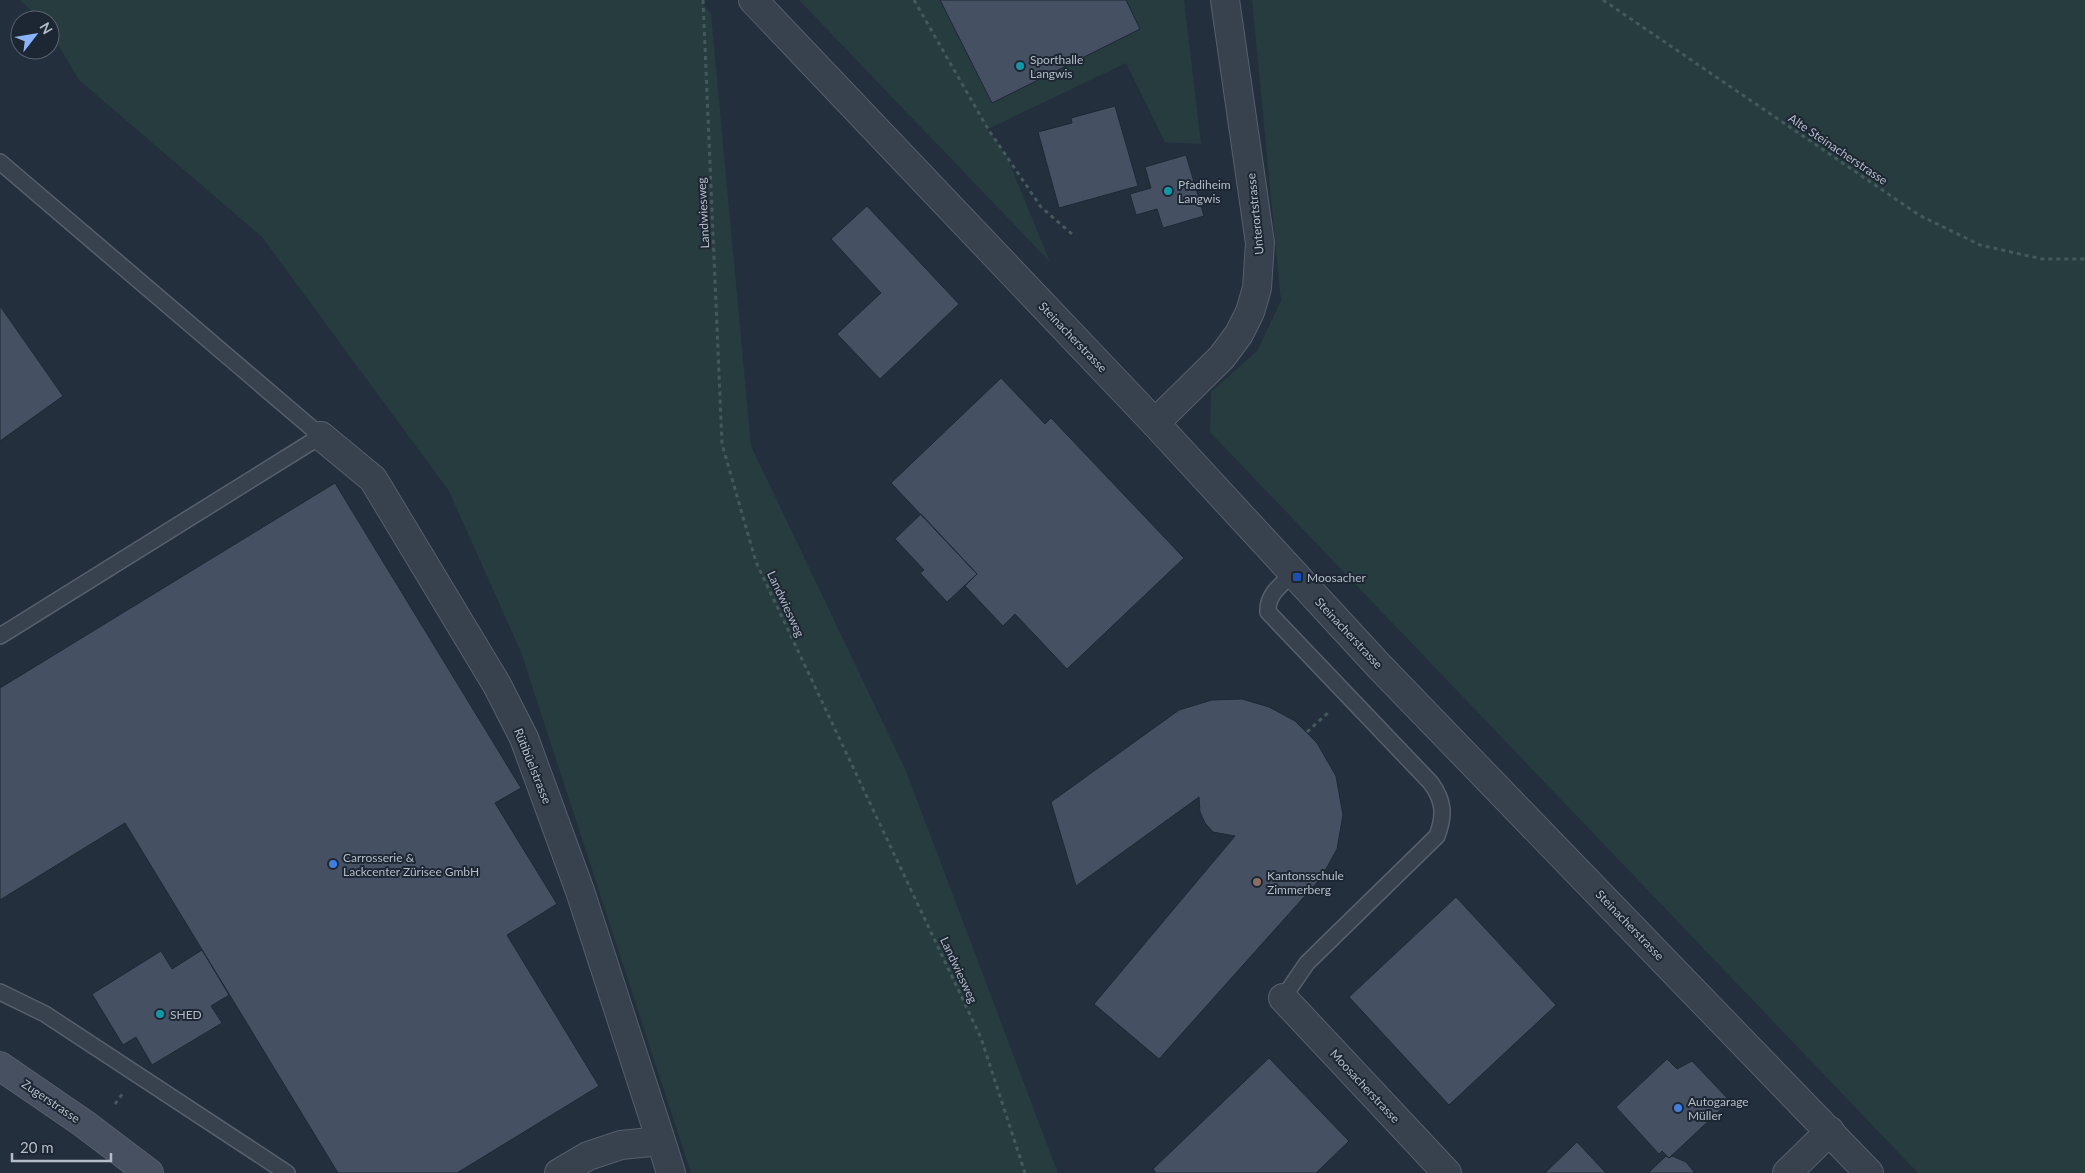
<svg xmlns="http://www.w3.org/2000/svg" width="2085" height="1173" font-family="Lato,sans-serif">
	<rect width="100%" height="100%" fill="#242f3e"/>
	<path fill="#263c3f" d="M20 0H700L711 14 751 446 906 771 1058 1173H691L521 652 449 491 262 237 79 80 50 31V20H41Z
		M799 0H1184L1201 144 1165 142 1126 63 988 129 1007 157 1050 262Z
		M1252 0H2085V1173H1918L1210 432 1211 392 1257 351 1281 301Z"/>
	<path fill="#455162" stroke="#1f2835" d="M940 0H1126L1140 29 992 103Z
		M1115 106 1138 186 1059 208 1038 132 1072 123 1071 118Z
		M1186 155 1204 216 1163 228 1157 209 1136 215 1130 194 1151 188 1145 167Z
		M867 206 959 304 880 379 837 334 881 293 831 239Z
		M0 306 63 396 0 441Z
		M1001 378 1045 424 1051 418 1184 558 1067 669 1015 614 1003 626 965 586 977 574 891 483Z
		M335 483 521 788 495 803 557 904 507 935 599 1086 457 1173H338L125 823 0 900V688Z
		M921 514 977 574 947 602 920 573 924 570 895 539Z
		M1242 699 1269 707 1295 721 1317 743 1336 776 1343 815 1337 849 1321 878 1159 1059 1094 1004 1235 836 1213 832 1205 823 1200 812 1199 797 1076 886 1051 802 1179 710 1212 700Z
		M1456 897 1556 1005 1449 1105 1349 997Z
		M202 950 229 995 211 1006 222 1023 152 1065 136 1037 123 1045 92 994 161 951 172 969Z
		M1269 1058 1349 1141 1316 1173H1156L1153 1169Z
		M1667 1059 1677 1069 1692 1061 1730 1101 1669 1158 1662 1151 1659 1154 1616 1107Z
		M1577 1142 1606 1173H1545Z
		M1666 1156 1669 1158 1672 1156 1686 1162 1695 1173H1648Z"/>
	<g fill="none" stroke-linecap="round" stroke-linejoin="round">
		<defs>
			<path id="service" d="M0 162 321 436 0 636
				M0 992 45 1014 287 1173
				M1283 998 1307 963 1437 836C1445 815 1444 801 1431 783L1268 612C1267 594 1281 585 1294 573"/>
			<path id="minor" d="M1155 423 1222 357 1239 334 1250 312 1257 288 1260 243 1225 0
				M321 436 373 479 497 685 524 738 580 891 661 1141
				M1283 998 1447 1173
				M559 1173 588 1156 621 1145 661 1141 671 1173
				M1787 1173 1830 1131"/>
			<path id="tertiary" d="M753 0 1155 423 1379 666 1869 1173"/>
			<path id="secondary" d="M0 1066 83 1123 149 1173"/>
		</defs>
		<use href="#service" stroke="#565f6c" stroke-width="18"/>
		<use href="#minor" stroke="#565f6c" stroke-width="30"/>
		<use href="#tertiary" stroke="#565f6c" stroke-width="30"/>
		<use href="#secondary" stroke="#565f6c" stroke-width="30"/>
		<path stroke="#44595c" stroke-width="3" stroke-dasharray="4 4" stroke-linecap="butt" d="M703 0 722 444 756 562 981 1038 1025 1173
			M914 0 988 129 1041 207 1072 234
			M1603 0 1919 215 1980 245 2042 259H2085
			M1307 732 1330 711
			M115 1104 123 1093"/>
		<use href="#service" stroke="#38414e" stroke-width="15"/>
		<use href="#minor" stroke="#38414e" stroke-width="28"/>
		<use href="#tertiary" stroke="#38414e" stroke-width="28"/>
		<use href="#secondary" stroke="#465061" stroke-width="28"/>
	</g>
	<g fill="#0f9aa8" stroke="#1d2633" stroke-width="2">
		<circle cx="1020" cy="66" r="5"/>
		<circle cx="1168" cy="191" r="5"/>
		<circle cx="160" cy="1014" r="5"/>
	</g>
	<rect fill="#1a4fb4" stroke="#1d2633" stroke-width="2" x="1292" y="572" width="10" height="10" rx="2.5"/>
	<g fill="#3f7fe0" stroke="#1d2633" stroke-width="2">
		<circle cx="333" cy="864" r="5"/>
		<circle cx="1678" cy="1108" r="5"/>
	</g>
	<circle fill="#8d6e63" stroke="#1d2633" stroke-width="2" cx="1257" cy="882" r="5"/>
	<g text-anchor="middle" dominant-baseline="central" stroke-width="4" stroke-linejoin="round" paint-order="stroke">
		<g font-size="12" fill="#b4bcc9" stroke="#1d2633" text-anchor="start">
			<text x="1030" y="59">Sporthalle<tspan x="1030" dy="14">Langwis</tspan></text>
			<text x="1178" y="184">Pfadiheim<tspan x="1178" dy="14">Langwis</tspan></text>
			<text x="1307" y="577">Moosacher</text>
			<text x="343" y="857">Carrosserie &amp;<tspan x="343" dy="14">Lackcenter Zürisee GmbH</tspan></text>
			<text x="1267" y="875">Kantonsschule<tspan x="1267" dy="14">Zimmerberg</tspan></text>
			<text x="170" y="1014">SHED</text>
			<text x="1688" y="1101">Autogarage<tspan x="1688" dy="14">Müller</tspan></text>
		</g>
		<g font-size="12" fill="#b4bcc9" stroke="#1d2633">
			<text transform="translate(1838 149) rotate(34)">Alte Steinacherstrasse</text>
			<text transform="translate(703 213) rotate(-93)">Landwiesweg</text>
			<text transform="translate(1255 214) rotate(-96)">Unterortstrasse</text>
			<text transform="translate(1073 337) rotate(46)">Steinacherstrasse</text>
			<text transform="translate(786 604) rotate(65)">Landwiesweg</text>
			<text transform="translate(1349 633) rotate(47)">Steinacherstrasse</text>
			<text transform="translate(533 766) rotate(68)">Rütibüelstrasse</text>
			<text transform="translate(1630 925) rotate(46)">Steinacherstrasse</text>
			<text transform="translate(959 970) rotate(65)">Landwiesweg</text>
			<text transform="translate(1365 1086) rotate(47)">Moosacherstrasse</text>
			<text transform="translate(51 1101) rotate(34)">Zugerstrasse</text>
		</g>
	</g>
	<g transform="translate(35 35) rotate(59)"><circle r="24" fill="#1d2633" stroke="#59626f"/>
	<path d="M0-4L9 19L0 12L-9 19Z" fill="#8ab4f8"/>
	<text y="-8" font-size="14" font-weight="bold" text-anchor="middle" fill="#b4bcc9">N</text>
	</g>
	<path d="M12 1153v8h99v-8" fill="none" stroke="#b4bcc9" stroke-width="2.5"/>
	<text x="20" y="1153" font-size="15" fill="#b4bcc9" stroke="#1d2633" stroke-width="4" paint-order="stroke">20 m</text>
</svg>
